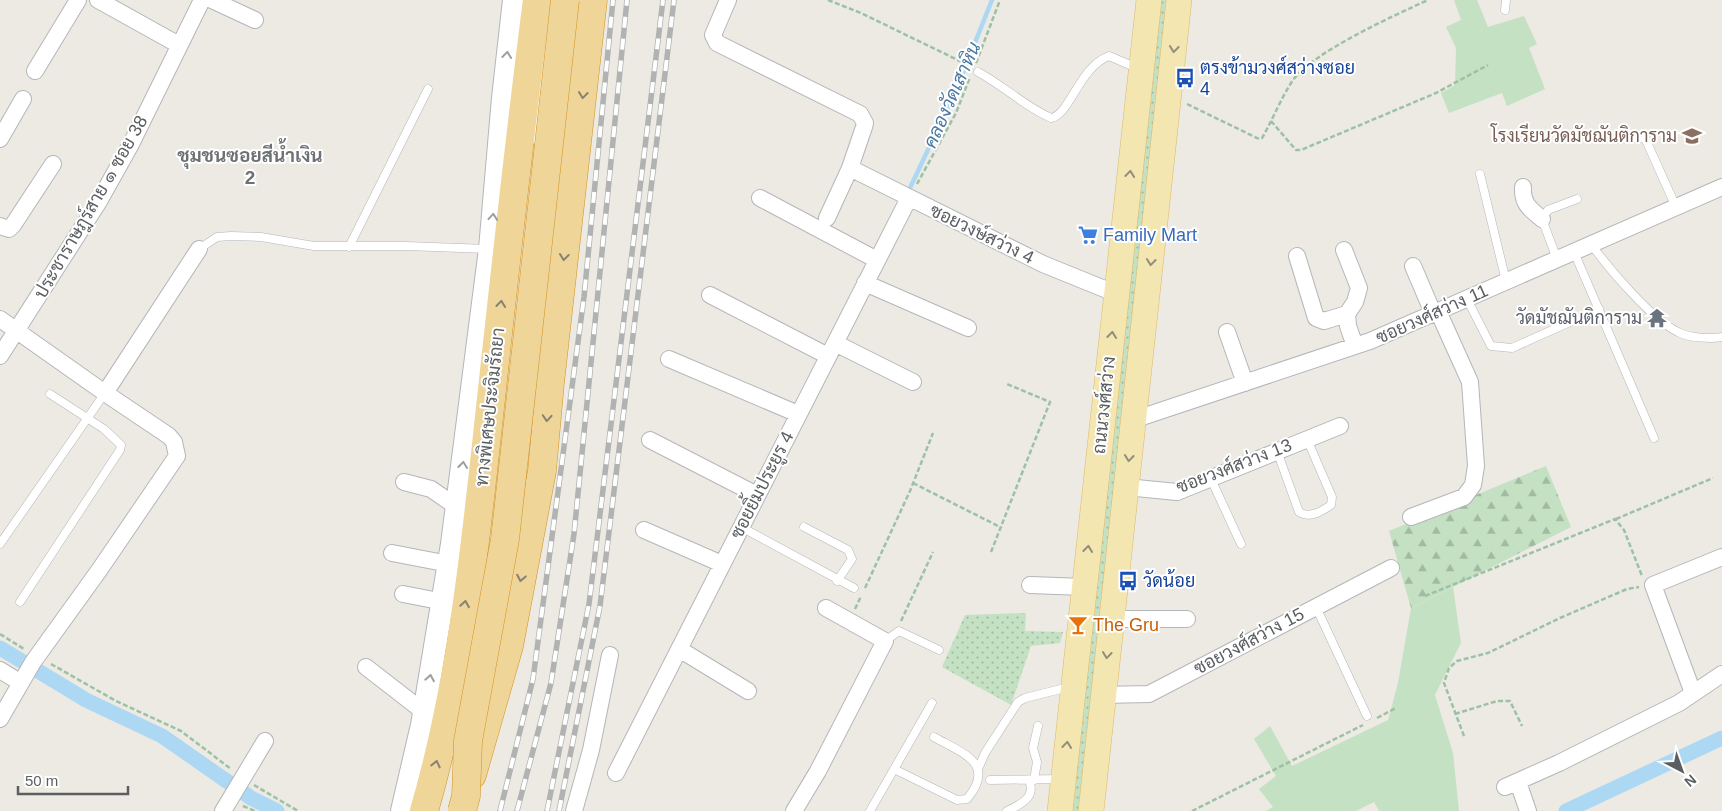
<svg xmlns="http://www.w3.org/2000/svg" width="1722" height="811" font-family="Arial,Sarabun,sans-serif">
	<defs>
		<pattern id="grass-dots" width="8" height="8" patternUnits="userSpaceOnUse" patternTransform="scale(1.25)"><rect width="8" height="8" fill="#c4e1c3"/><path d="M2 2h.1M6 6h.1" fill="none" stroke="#a2baa2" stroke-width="1.8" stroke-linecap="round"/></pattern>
		<pattern id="forest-firs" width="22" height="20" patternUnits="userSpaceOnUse" patternTransform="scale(1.25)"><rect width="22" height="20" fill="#c4e1c3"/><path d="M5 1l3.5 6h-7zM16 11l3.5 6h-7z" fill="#a2baa2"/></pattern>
	</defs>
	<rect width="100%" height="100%" fill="#eceae3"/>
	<path fill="url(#grass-dots)" d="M1158 0H1167L1099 637 1078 811H1070Z
		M1026 613 1025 631 1063 632 1060 643 1031 646 1011 705 942 667 965 615Z"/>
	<path fill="url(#forest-firs)" d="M1546 466 1571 527 1411 608 1389 531Z"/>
	<path fill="#c4e1c3" d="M1454 0H1477L1488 27 1524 16 1537 44 1529 48 1545 89 1507 106 1502 93 1449 113 1441 93 1455 85 1456 48 1446 27 1461 20Z
		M1453 587 1461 643 1435 695 1453 753 1459 811H1379L1374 802 1356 811H1266L1273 807 1259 789 1276 776 1254 739 1270 726 1292 766 1388 720 1398 683 1411 608Z"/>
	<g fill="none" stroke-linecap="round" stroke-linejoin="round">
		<path stroke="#acd8f4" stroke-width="4.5" d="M910 188 957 88 992 0"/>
		<path stroke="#acd8f4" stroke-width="15" d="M0 648 86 700 162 736 251 798 277 811
			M1566 811 1722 738"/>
		<defs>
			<path id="service" d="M1505 10 1506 0
				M978 72C1004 86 1024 106 1051 118 1070 115 1079 67 1109 56L1137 68
				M1617 139 1645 138 1676 207
				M1480 174 1506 281
				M1591 244C1609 269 1653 321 1680 333 1691 338 1711 339 1722 337
				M349 247 428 89
				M199 249 217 237 231 236 261 237 314 246H406L488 249
				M1574 252 1654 438
				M1557 259 1542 219 1548 210 1577 199
				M1467 299 1491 346 1512 348 1599 309
				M1277 451 1299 512C1310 519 1322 511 1331 505L1332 497 1307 439
				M1211 479 1241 544
				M741 527 854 588
				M804 527 848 550 852 559 837 581
				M0 544 105 393
				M20 602 120 450 121 445 104 429 50 394
				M1316 607 1367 716
				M885 641 899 631 939 650
				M979 767 985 753 1018 702 1025 698 1069 687
				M894 769 957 800 967 799C997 763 962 753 934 737
				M990 780 1061 779
				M1034 780 1037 762 1033 748 1038 726
				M870 811 932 703
				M1007 811C1022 804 1036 797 1029 780"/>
			<path id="minor" d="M98 0 179 45
				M212 0 255 20
				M728 0 713 35 717 43 860 114 865 123 864 127 850 168 827 218
				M35 71 78 0
				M0 139 23 99
				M850 168 1043 264 1117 294
				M1523 187C1522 204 1530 209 1542 219
				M760 198 877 260
				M0 226 9 229 13 225 53 164
				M1344 250 1359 288 1355 302 1347 314 1348 326 1355 346
				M1297 256 1316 318 1324 321 1347 314
				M1413 266 1433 313
				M865 283 968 328
				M710 295 828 356
				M0 319 105 393
				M1227 332 1245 383
				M835 343 913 382
				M0 356 98 203 131 144 202 0
				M669 359 798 414
				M1133 420 1370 341 1722 187
				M650 440 757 495
				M404 482 431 489 457 507
				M1126 487 1177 492 1340 426
				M1411 517 1464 497 1473 485 1476 466 1470 382 1438 311
				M644 530 722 564
				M392 553 449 564
				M1030 585 1084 587
				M403 594 444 602
				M1111 619H1187
				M679 649 748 691
				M366 667 424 712
				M0 670 21 683
				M1693 693 1653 585 1722 557
				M1103 695 1149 694 1391 568
				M0 719 33 662 100 569 177 456 174 442 169 436 105 393 199 249
				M616 773 909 198
				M1518 782 1528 811
				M1505 787 1559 763 1679 703 1722 674
				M223 811 265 741
				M574 811 591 750 610 655
				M794 811 818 771 885 641 826 608"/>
			<path id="secondary" d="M537 133 549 8
				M402 811 422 725 452 544 490 249 503 98 514 0"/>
			<path id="primary" d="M1060 811 1149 0
				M1091 811 1179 0"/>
			<path id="motorway" d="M472 775 509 646 542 471 550 383 593 0
				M424 811C461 684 475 548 489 417 504 278 519 139 537 0"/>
		</defs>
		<use href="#service" stroke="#b4b6b9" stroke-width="9"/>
		<use href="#minor" stroke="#b4b6b9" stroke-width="18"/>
		<use href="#secondary" stroke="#b2b6b9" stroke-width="24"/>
		<use href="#primary" stroke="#dfb86a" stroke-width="26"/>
		<use href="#motorway" stroke="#d3911d" stroke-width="29"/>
		<path stroke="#9dc1a5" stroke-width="2.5" stroke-dasharray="5 2.5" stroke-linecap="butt" d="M828 0 861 13 970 66
			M976 63 1000 0
			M1187 104 1259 139 1262 138C1273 119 1281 98 1293 80 1313 52 1395 15 1428 0
			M1271 121 1296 150H1301L1436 93 1488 65
			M917 184 956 113 970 77
			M913 483 1002 528
			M1616 519 1713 478
			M991 552 1050 402 1007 384
			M865 588 910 491 933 433
			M1425 596 1615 519 1624 530 1642 576
			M855 609 861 596
			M901 621 933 552
			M0 634 24 649
			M51 664 116 701 181 731 231 769
			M1455 714 1497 701H1510L1522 726
			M1377 718 1396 708
			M1464 736 1444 683 1449 668 1457 661 1488 653 1560 618 1627 589 1639 587
			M254 785 298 811
			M243 806 255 811
			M1192 811 1363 725"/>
		<use href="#service" stroke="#fff" stroke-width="8"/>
		<use href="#minor" stroke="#fff" stroke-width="16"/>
		<use href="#secondary" stroke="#fff" stroke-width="22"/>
		<use href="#primary" stroke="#f4e6b0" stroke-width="25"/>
		<use href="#motorway" stroke="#efd597" stroke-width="28"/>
		<defs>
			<path id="rail" d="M500 811 533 679 584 297 613 0
				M517 811 551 683 574 534 627 0
				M547 811 589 604 663 0
				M559 811 600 606 674 0"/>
		</defs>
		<use href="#rail" stroke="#b1b2b2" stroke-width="5.5"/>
		<use href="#rail" stroke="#fff" stroke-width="4" stroke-dasharray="11" stroke-linecap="butt"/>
		<defs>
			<path id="motorway-bridge" d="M462 811 466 796 468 741 505 539 565 0"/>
		</defs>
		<use href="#motorway-bridge" stroke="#d3911d" stroke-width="29" stroke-linecap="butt"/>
		<use href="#motorway-bridge" stroke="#efd597" stroke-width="28"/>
	</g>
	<defs><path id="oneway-chevron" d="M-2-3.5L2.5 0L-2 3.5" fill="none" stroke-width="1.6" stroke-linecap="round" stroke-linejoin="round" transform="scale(1.25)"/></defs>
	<g stroke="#918e7d">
		<use href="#oneway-chevron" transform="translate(1174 49) rotate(96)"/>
		<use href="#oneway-chevron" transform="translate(1130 174) rotate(-84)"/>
		<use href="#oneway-chevron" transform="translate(1151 262) rotate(96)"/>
		<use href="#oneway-chevron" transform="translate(1112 335) rotate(-84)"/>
		<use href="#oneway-chevron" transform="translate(1129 458) rotate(96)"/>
		<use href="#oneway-chevron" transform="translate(1088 549) rotate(-84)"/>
		<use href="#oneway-chevron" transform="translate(1107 655) rotate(96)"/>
		<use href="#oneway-chevron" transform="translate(1067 745) rotate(-84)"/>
	</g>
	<g stroke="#9d9fa1">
		<use href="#oneway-chevron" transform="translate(507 55) rotate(-84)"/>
		<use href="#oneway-chevron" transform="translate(493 217) rotate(-85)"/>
		<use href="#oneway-chevron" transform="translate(463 465) rotate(-83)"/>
		<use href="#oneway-chevron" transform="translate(430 678) rotate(-80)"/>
	</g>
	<g stroke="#878272">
		<use href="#oneway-chevron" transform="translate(583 95) rotate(97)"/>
		<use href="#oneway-chevron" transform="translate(564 257) rotate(97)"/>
		<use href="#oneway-chevron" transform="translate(501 304) rotate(-84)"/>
		<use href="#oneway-chevron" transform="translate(547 418) rotate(94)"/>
		<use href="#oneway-chevron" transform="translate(521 578) rotate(101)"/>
		<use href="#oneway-chevron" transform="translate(465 604) rotate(-81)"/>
		<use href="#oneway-chevron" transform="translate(436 764) rotate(-77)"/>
	</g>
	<defs>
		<symbol id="bus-bare" viewBox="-9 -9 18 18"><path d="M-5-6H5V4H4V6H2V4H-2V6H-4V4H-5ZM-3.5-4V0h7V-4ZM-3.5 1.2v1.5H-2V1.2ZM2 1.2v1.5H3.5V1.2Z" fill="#1a4fb4" stroke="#fff" stroke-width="2.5" paint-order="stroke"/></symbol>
		<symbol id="school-bare" viewBox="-9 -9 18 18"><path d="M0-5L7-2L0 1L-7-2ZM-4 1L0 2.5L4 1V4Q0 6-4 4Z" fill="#8d6e63" stroke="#fff" stroke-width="2.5" paint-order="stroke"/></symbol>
		<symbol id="supermarket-bare" viewBox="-9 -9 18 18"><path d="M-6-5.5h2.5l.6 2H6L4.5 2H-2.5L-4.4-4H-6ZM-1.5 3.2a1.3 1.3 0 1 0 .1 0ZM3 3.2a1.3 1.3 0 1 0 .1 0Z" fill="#3f7fe0" stroke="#fff" stroke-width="2.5" paint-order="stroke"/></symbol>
		<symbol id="temple-bare" viewBox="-9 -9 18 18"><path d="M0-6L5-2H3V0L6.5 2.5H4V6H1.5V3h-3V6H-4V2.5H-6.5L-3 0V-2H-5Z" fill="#6b7280" stroke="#fff" stroke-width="2.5" paint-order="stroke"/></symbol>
		<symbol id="bar-bare" viewBox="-9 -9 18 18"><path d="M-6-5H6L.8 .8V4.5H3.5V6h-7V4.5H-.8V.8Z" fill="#e8710a" stroke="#fff" stroke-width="2.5" paint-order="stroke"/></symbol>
	</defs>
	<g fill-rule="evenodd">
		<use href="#bus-bare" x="1171" y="64" width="28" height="28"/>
		<use href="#school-bare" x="1678" y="122" width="28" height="28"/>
		<use href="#supermarket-bare" x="1074" y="221" width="28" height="28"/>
		<use href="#temple-bare" x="1643" y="304" width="28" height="28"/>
		<use href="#bus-bare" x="1114" y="567" width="28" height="28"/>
		<use href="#bar-bare" x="1064" y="611" width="28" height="28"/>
	</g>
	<g text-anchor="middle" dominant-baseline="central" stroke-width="4" stroke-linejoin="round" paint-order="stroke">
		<g font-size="18" fill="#164399" stroke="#fff" text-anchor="start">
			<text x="1200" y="68">ตรงข้ามวงศ์สว่างซอย<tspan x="1200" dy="21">4</tspan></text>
			<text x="1143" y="581">วัดน้อย</text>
		</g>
		<g font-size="18" fill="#785e54" stroke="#fff" text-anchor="end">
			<text x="1677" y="136">โรงเรียนวัดมัชฌันติการาม</text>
		</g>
		<g font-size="18" fill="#5b5f62" stroke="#fff">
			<text transform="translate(91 207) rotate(-60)">ประชาราษฎร์สาย ๑ ซอย 38</text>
			<text transform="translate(982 234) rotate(26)">ซอยวงษ์สว่าง 4</text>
			<text transform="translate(1432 314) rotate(-24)">ซอยวงศ์สว่าง 11</text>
			<text transform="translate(1104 405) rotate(-84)">ถนนวงศ์สว่าง</text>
			<text transform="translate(490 407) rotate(-84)">ทางพิเศษประจิมรัถยา</text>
			<text transform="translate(1234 466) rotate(-21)">ซอยวงศ์สว่าง 13</text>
			<text transform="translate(762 485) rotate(-63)">ซอยยิ้มประยูร 4</text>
			<text transform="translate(1249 641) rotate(-28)">ซอยวงศ์สว่าง 15</text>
		</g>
		<g font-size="18" fill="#366cbe" stroke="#fff" text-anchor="start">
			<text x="1103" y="235">Family Mart</text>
		</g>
		<g font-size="18" fill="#5b616d" stroke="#fff" text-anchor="end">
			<text x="1642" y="318">วัดมัชฌันติการาม</text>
		</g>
		<g font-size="18" fill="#c56008" stroke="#fff" text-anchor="start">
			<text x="1093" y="625">The Gru</text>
		</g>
		<g font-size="19" font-style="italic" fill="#4c7aa3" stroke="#fff">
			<text transform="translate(952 95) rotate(-66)">คลองวัดเสาหิน</text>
		</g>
		<g font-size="19" font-weight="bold" fill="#6d7174" stroke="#fff">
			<text x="250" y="155">ชุมชนซอยสีน้ำเงิน<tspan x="250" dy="22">2</tspan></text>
		</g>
	</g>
	<g transform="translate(1682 771) rotate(139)" stroke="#ffffff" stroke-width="4" paint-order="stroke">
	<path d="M0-4L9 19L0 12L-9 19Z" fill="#5b5f62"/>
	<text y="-8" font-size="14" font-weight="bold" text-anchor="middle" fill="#5b5f62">N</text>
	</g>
	<path d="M18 786v8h110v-8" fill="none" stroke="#5b5f62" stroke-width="2.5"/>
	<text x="25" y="786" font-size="15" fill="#5b5f62" stroke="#ffffff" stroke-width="4" paint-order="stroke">50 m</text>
</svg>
